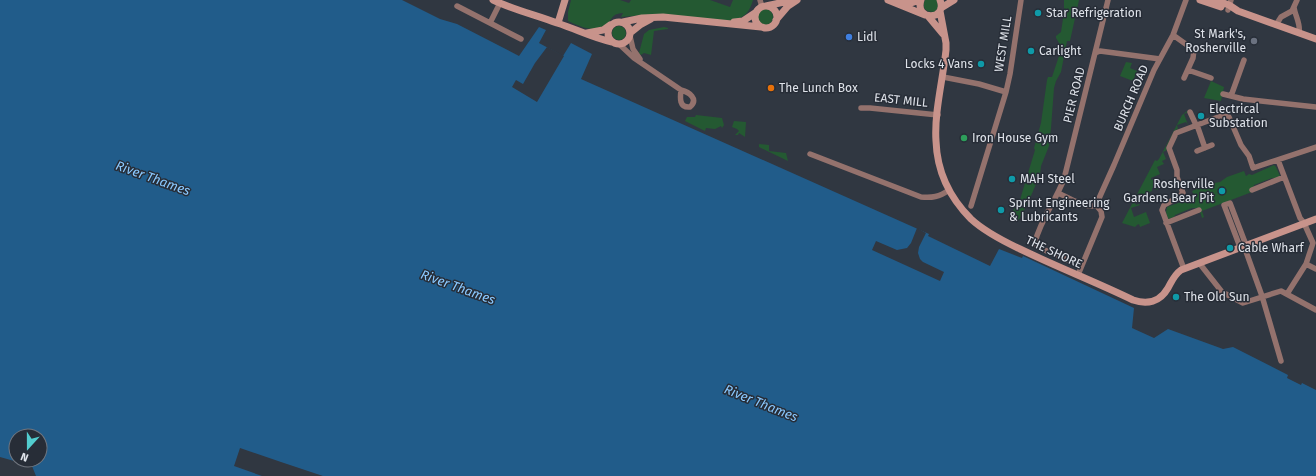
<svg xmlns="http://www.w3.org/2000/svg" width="1316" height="476" font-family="'Fira Sans',sans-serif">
	<rect width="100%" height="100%" fill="#303741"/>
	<path fill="#245932" d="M571 0H620L629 3 631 0H710L730 7 733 0H753C749 13 746 16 733 21L645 15 621 17 623 13C611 14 614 18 606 25 595 34 579 26 568 21V12Z
		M925 0H937L938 8 934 12C926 12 921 8 925 0Z
		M1064 0H1079L1070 41H1067L1061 72 1056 81 1054 88 1051 128 1049 146 1041 166 1040 175 1027 205 1018 221 1013 219 1011 213 1019 203 1035 150 1034 148 1041 123 1047 80 1048 77H1052L1060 53 1059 43 1056 38V36L1061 32 1064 12Z
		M757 17a8 8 0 1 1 16 0a8 8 0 1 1-16 0Z
		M612 33a7 7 0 1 1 14 0a7 7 0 1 1-14 0Z
		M664 27 668 28V29L654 31 651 55 644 53 641 55 639 53 644 34 649 30Z
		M1126 62 1132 63 1130 68 1137 71 1133 81 1120 76Z
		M1211 81 1224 87 1221 101 1204 98Z
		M1187 111 1188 112 1184 114 1188 125 1186 122 1177 125 1178 129 1174 131 1166 147 1167 150 1163 152 1166 159 1162 161 1164 164 1157 167 1160 174 1151 178V180L1155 178 1159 189 1155 190 1154 188H1152V191L1137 197 1138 200 1134 201 1136 205 1139 204 1140 205 1131 208 1134 217 1146 212 1150 223 1140 227 1139 224 1137 225 1135 227 1122 223 1155 160 1157 161 1159 159 1182 115Z
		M696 115 722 118 724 125 722 128 721 126 715 129 706 128 705 131 685 121 687 117H695Z
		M734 121 746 122 745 137 739 133 738 135H735L739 131 737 129 732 127Z
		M759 144 769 145V151L786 153 788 161 759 147Z
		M1274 165 1276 167 1280 176 1275 178H1272L1254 185 1252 192 1202 211 1204 217 1202 218 1199 208H1192L1175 215 1174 217 1168 219 1166 212 1167 207 1189 199 1194 196 1192 191 1209 184 1220 182 1227 177 1244 171 1246 176 1249 174 1252 175Z"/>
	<path fill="#215c8a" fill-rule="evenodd" d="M0 0H402L440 19 457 24 519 56 539 27 546 30 539 43 563 56 571 43 592 54 581 79 929 234 928 236 990 266 999 249 1022 258 1023 256 1134 308 1132 328 1154 338 1168 329 1223 349 1233 347 1288 375 1287 378 1301 385 1302 383 1316 390V476H36L32 466 0 457ZM16 436H40V460H16Z"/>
	<path fill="#303741" d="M547 47 564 56 537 102 512 87 516 80 523 84 535 63Z
		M917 228 926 233 919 247 918 253 920 259 923 262 944 272 940 281 872 250 876 241 897 250 907 248 911 243Z
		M240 448 281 462 323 476H262L234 466Z"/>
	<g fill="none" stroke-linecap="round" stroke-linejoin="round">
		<path stroke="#94726d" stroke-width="5.5" d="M760 0 762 7
			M500 3 490 23 521 39
			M457 6 490 23
			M1294 7C1295 16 1301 24 1299 33
			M1228 10 1231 0
			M1276 25 1281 17 1292 11 1297 0
			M1173 35 1194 50 1193 58 1184 78
			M630 36 633 49 640 59
			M619 44 634 58 681 90C689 92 699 99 690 107 679 108 680 98 681 90
			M1095 53 1100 51 1160 59
			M1188 70 1211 78
			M943 77 979 84 1006 92
			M1223 94 1243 99 1316 107
			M1231 96 1244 60
			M861 108H870L938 115
			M1190 112 1196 125
			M1197 125 1205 148
			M1197 151 1212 145
			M810 154 921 197C932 198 939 197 949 190
			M1278 160 1300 218 1304 223 1313 243 1306 264 1287 294
			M1252 190 1284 177
			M1058 193C1067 197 1088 210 1096 205
			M1096 205 1114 165 1154 70 1173 35 1186 0
			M971 206 1006 92 1010 74 1021 0
			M1166 223 1199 210
			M1244 246 1262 296 1281 361
			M1240 247 1224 205 1230 203 1246 245
			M1200 264 1222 292 1243 303 1281 291 1316 310
			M1306 264 1316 269
			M1081 266 1040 248 1037 246 1035 242C1041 219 1056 200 1064 179L1108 0
			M1184 269 1162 210 1164 205 1177 198 1183 193 1177 177V170L1169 148 1176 133 1221 116 1229 117 1241 145 1249 156 1253 168 1316 147
			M1078 275 1102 217 1101 211 1096 205"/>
		<path stroke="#c8938b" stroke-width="7" d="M493 0C514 10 536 15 557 23 576 29 593 38 612 42
			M888 0 925 15
			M921 0C914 21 948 21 940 0
			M1200 0 1221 7
			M1215 0 1229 5 1238 11 1316 39
			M898 2 911 3 920 0
			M766 6 793 0
			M755 17a11 11 0 1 1 22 0a11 11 0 1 1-22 0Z
			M941 8 954 0
			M940 11 946 43V50C943 79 934 113 936 141 937 171 950 198 971 219 985 232 1003 241 1020 249 1057 267 1096 282 1133 300 1147 305 1160 302 1168 288 1172 281 1174 275 1181 270L1316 219
			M928 16 943 34
			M776 20 788 6 797 0
			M608 33a11 11 0 1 1 22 0a11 11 0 1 1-22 0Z
			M623 22 642 18 663 17 761 27
			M734 22 743 21 755 13
			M558 23 565 0
			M587 33 603 30 610 25
			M630 33 640 25 651 19"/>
	</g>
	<g fill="#0f9aa8" stroke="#272d37" stroke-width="1.5">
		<circle cx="1038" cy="13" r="4"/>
		<circle cx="1031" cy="51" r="4"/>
		<circle cx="981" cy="64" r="4"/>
		<circle cx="1201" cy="116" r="4"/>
		<circle cx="1012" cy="179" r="4"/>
		<circle cx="1222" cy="191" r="4"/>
		<circle cx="1001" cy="210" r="4"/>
		<circle cx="1230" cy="248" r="4"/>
		<circle cx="1176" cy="297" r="4"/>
	</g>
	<circle fill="#3f7fe0" stroke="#272d37" stroke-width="1.5" cx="849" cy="37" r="4"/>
	<circle fill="#6b7280" stroke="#272d37" stroke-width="1.5" cx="1254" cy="41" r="4"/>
	<circle fill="#e8710a" stroke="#272d37" stroke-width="1.5" cx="771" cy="88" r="4"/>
	<circle fill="#2e9e5b" stroke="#272d37" stroke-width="1.5" cx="964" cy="138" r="4"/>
	<g text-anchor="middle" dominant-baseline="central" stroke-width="3" stroke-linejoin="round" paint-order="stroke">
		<g font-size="12" fill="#dfe3ea" stroke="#272d37" text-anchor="start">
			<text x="1046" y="13">Star Refrigeration</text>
			<text x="1246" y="34" text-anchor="end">St Mark's,<tspan x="1246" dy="14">Rosherville</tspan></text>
			<text x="857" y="37">Lidl</text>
			<text x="1039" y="51">Carlight</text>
			<text x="973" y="64" text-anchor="end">Locks 4 Vans</text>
			<text x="779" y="88">The Lunch Box</text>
			<text x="1209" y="109">Electrical<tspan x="1209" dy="14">Substation</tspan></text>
			<text x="972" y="138">Iron House Gym</text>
			<text x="1020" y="179">MAH Steel</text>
			<text x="1214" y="184" text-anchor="end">Rosherville<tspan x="1214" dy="14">Gardens Bear Pit</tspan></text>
			<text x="1009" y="203">Sprint Engineering<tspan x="1009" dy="14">&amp; Lubricants</tspan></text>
			<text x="1238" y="248">Cable Wharf</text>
			<text x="1184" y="297">The Old Sun</text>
		</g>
		<g font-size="12" fill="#dfe3ea" stroke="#272d37">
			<text transform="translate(1003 44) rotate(-81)">WEST MILL</text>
			<text transform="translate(1074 95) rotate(-76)">PIER ROAD</text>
			<text transform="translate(1131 98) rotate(-67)">BURCH ROAD</text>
			<text transform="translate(901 100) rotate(6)">EAST MILL</text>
			<text transform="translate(1054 252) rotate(25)">THE SHORE</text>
		</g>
		<g font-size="13" font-style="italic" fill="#8ac9ff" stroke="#272d37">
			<text transform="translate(153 178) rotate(20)">River Thames</text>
			<text transform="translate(458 287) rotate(20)">River Thames</text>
			<text transform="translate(761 403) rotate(22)">River Thames</text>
		</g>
	</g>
	<g transform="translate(28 448) rotate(201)"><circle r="19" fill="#272d37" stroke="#71767f"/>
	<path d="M0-3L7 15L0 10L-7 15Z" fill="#52cdcf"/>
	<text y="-6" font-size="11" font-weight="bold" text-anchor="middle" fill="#dfe3ea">N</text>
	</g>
</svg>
